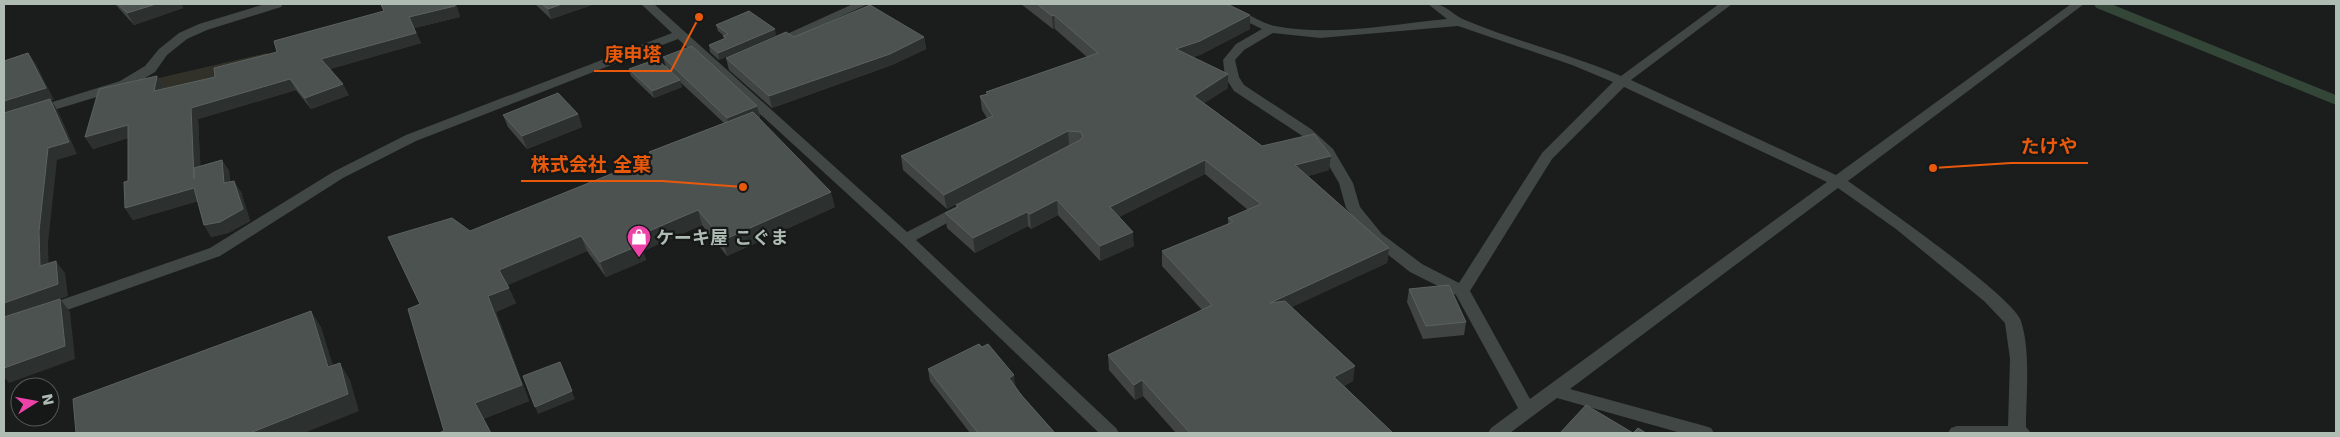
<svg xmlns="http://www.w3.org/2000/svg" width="2340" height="437" font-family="'DejaVu Sans','Noto Sans JP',sans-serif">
	<rect width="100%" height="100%" fill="#1b1d1d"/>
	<path fill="#323129" d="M267 53 269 65 209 90H148L150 80Z"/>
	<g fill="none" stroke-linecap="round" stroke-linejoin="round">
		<path stroke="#344638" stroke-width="9" d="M2099 4 2336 100"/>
		<path fill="#414744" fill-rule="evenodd" d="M265 4H283L281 7 207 30 187 39 167 55 155 72 130 87 4 125V117L120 81 145 66 159 49 179 33 199 24Z
			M641 4H654L907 232 959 205H969L971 208 969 211 916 240 1116 428 1119 433H1099L901 243 678 39 416 141 343 178 220 256 53 315H41L39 311 41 307 210 248 333 172 406 135 672 33Z
			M853 4H868L777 46H769L767 43Z
			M1211 4C1237 2 1252 21 1275 26 1331 37 1392 24 1447 19L1428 4C1447 3 1449 13 1465 20 1515 41 1570 54 1621 76L1719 4H1732L1631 80 1836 175 2071 4H2084L1848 181C1876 201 2013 296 2021 321 2031 352 2026 395 2026 427L2031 433H1948L1951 428 1957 426H2008L2010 359 2005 323 1984 301 1896 229 1838 188 1570 389 1705 426 1711 428 1714 433H1681L1557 398 1510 433H1488L1491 428 1518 408 1456 295 1410 272 1372 242 1346 208 1339 183 1322 154 1301 135 1234 91 1225 77 1223 60 1236 44 1262 29ZM1458 26 1572 65 1613 82 1542 153 1459 283 1422 264 1382 234 1360 207 1353 183 1333 149 1311 129 1244 85 1239 77 1235 60 1244 50 1273 33 1320 38ZM1624 87 1827 182 1530 399 1470 291 1552 159Z"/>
	</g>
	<path fill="#404543" d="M115 4H181L183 8 134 25Z
		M380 4H456L460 17 414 28 421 43 330 69 349 95 311 109 296 90 198 119 200 166 222 160 229 171 230 182 241 192 250 221 228 233 211 237 198 201 133 220 125 208 128 181V138L93 149 85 137 157 76 164 87V89L215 77 277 52 384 11Z
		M535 4H595L551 19Z
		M1021 4H1227L1250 29 1200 55 1193 57 1228 88 1204 103 1262 146 1329 170 1308 176 1389 248 1387 263 1291 307 1353 381 1344 386 1393 433H1176L1143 396 1135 400 1109 370 1108 355 1202 310 1162 266V251L1228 224V218L1248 210 1205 174 1119 217 1134 246 1100 261 1058 215 1031 229 1028 226 975 253 947 228 945 213 957 208 956 205 1070 145 947 209 903 170 901 156 987 118 982 110 980 96 987 94 986 92 1087 57 1055 29H1053Z
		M716 25 776 35 719 60 710 52 709 45 724 39V36L718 31Z
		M794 37H924L926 49 892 65 772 108 729 70 726 58Z
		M663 57 757 106 760 117 759 118 835 207 727 256 702 225 643 251 646 260 606 277 587 251 507 285 516 303 496 312 529 401 483 419 444 431 420 304 470 231 651 158 649 152 724 123 680 82 682 87 654 98 631 76 629 69 666 67Z
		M578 114 582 127 527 149 508 127 503 115Z
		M1409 289 1466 322 1464 335 1423 339 1407 302Z
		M928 369 1015 387 1055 433H970L930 381Z"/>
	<path fill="#2c302f" d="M156 4H181L183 8 134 25 127 13Z
		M455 4H456L460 17 414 28 421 43 327 70 321 59 409 17Z
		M562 4H595L551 19 548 9Z
		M1054 15 1055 29H1053L1052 16Z
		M1250 15V29L1200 55 1176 63V49Z
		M775 29 776 35 719 60 718 53Z
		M924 37 926 49 892 65 772 108 769 96Z
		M28 53 36 64 54 100H51L58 111 77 154 57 160 48 243 49 278 40 266 4 115V101Z
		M1228 74V88L1194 110V96Z
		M157 76 164 87 161 103 154 91Z
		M290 79 296 90 198 119 202 191 194 179 191 108Z
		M680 80 682 87 654 98 652 91Z
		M343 84 349 95 311 109 305 98Z
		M757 106 760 117 730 130 727 118Z
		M578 114 582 127 527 149 522 136Z
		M128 125 135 136 93 149 85 137Z
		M1068 131 1069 145 947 209 944 195Z
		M1331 156 1329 170 1294 180 1295 165Z
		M222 160 229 171 231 195 224 183Z
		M1205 160V174L1111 221 1110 207Z
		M234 181 241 192 250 221 228 233 211 237 204 225Z
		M194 188 202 200 133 220 125 208Z
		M831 192 835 207 727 256 723 240Z
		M1057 200 1058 215 1031 229 1030 214Z
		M698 210 702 225 643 251 646 260 606 277 600 262 635 237Z
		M1027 212 1028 226 975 253 973 238Z
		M1133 232 1134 246 1100 261V246Z
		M581 236 587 251 506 286 499 270Z
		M1389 248 1387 263 1269 318 1270 303Z
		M56 261 65 273 68 296 60 299 70 312 75 359 9 383 4 377 5 318 4 316V303Z
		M509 288 516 303 496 312 529 401 483 419 475 403 488 296Z
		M311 311 321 327 339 384 328 367Z
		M560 362 575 399 538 414 535 407Z
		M340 363 350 380 359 411 304 433H250Z
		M1355 366 1353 381 1332 392 1334 377Z
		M1014 375 1016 388 1009 378Z
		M1142 380 1143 396 1135 400 1134 385Z"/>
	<path fill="#4c5250" stroke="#5b625f" d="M118 4H156L127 13Z
		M381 4H455V6L409 17 416 33 321 59 343 84 305 98 290 79 191 108 194 179V168L222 160 224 183 234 181 243 209 220 222 204 225 194 188 125 208 124 182 128 181V125L85 137 99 89 157 76 154 91 215 77 214 68 277 52 274 41 384 11Z
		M542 4H562L548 9Z
		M1037 4H1227L1250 15 1200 41 1176 49 1228 74 1194 96 1262 146 1314 134 1331 156 1295 165 1389 248 1270 303 1285 301 1355 366 1334 377 1393 433H1190L1142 380 1134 385 1108 355 1212 305 1162 251 1233 222 1228 218 1261 204 1205 160 1110 207 1133 232 1100 246 1057 200 1030 214 1027 212 973 238 945 213 958 207 956 205 1080 140 1083 137 1081 132 1068 131 944 195 901 156 993 116 980 96 988 94 986 92 1098 53 1054 15 1052 16Z
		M870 5 924 37 890 54 769 96 726 58 786 32 794 37Z
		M749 11 775 29 718 53 709 45 726 38 723 36 728 34 716 25Z
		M692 46 757 106 727 118 663 57Z
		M28 53 46 88 4 101V61Z
		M657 59 680 80 652 91 629 69Z
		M558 93 578 114 522 136 503 115Z
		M50 99 69 142 48 148 39 231 40 266 56 261 58 284 4 303V113Z
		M753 112 831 192 723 240 698 210 635 237 640 245 600 262 581 236 499 270 509 288 488 296 522 385 475 403 491 433H438L444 431 408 309 420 304 388 237 452 218 470 231 653 157 649 152Z
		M1449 285 1466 322 1426 326 1409 289Z
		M60 299 65 346 4 368V317Z
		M311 311 328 367 340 363 348 394 250 433H76L73 399Z
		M979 344 982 347 988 344 1014 375 1009 378 1022 396 1055 433H978L928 369Z
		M560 362 572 391 535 407 523 376Z
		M1586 405 1633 433 1638 428 1646 433H1560Z"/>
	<defs>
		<symbol id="shop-pin" viewBox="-11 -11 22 30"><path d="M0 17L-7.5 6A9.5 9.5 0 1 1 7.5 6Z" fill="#ed43a9" stroke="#161818"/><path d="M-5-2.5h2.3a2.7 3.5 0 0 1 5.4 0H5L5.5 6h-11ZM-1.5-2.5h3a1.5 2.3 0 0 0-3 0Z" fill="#fff"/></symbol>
	</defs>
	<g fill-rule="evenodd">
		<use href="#shop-pin" x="625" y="223" width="28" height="38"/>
	</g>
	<g text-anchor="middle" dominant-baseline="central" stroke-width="4.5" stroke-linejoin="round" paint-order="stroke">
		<g font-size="18" font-weight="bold" fill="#aebcb4" stroke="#161818" text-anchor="start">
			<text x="656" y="237">ケーキ屋 こぐま</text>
		</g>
	</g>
	<path fill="none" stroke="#e8590c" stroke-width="2" d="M699 17L671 71H594M1933 168L2011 163H2088M743 187L662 181H521"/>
	<g fill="#e8590c" stroke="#161818" stroke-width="2">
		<circle cx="699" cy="17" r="5"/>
		<circle cx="1933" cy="168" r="5"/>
		<circle cx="743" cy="187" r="5"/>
	</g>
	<g font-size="19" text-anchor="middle" font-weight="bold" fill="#e8590c" stroke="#161818" stroke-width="4.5" stroke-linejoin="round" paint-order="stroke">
		<text x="633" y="61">庚申塔</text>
		<text x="2049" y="153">たけや</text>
		<text x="591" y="171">株式会社 全菓</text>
	</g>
	<rect width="2340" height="437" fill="none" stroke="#aebcb4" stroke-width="10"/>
	<g transform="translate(35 402) rotate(79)"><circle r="24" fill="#161818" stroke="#535a56"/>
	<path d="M0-4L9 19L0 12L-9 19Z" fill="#ed43a9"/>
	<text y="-8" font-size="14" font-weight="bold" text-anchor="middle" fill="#aebcb4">N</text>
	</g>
</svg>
